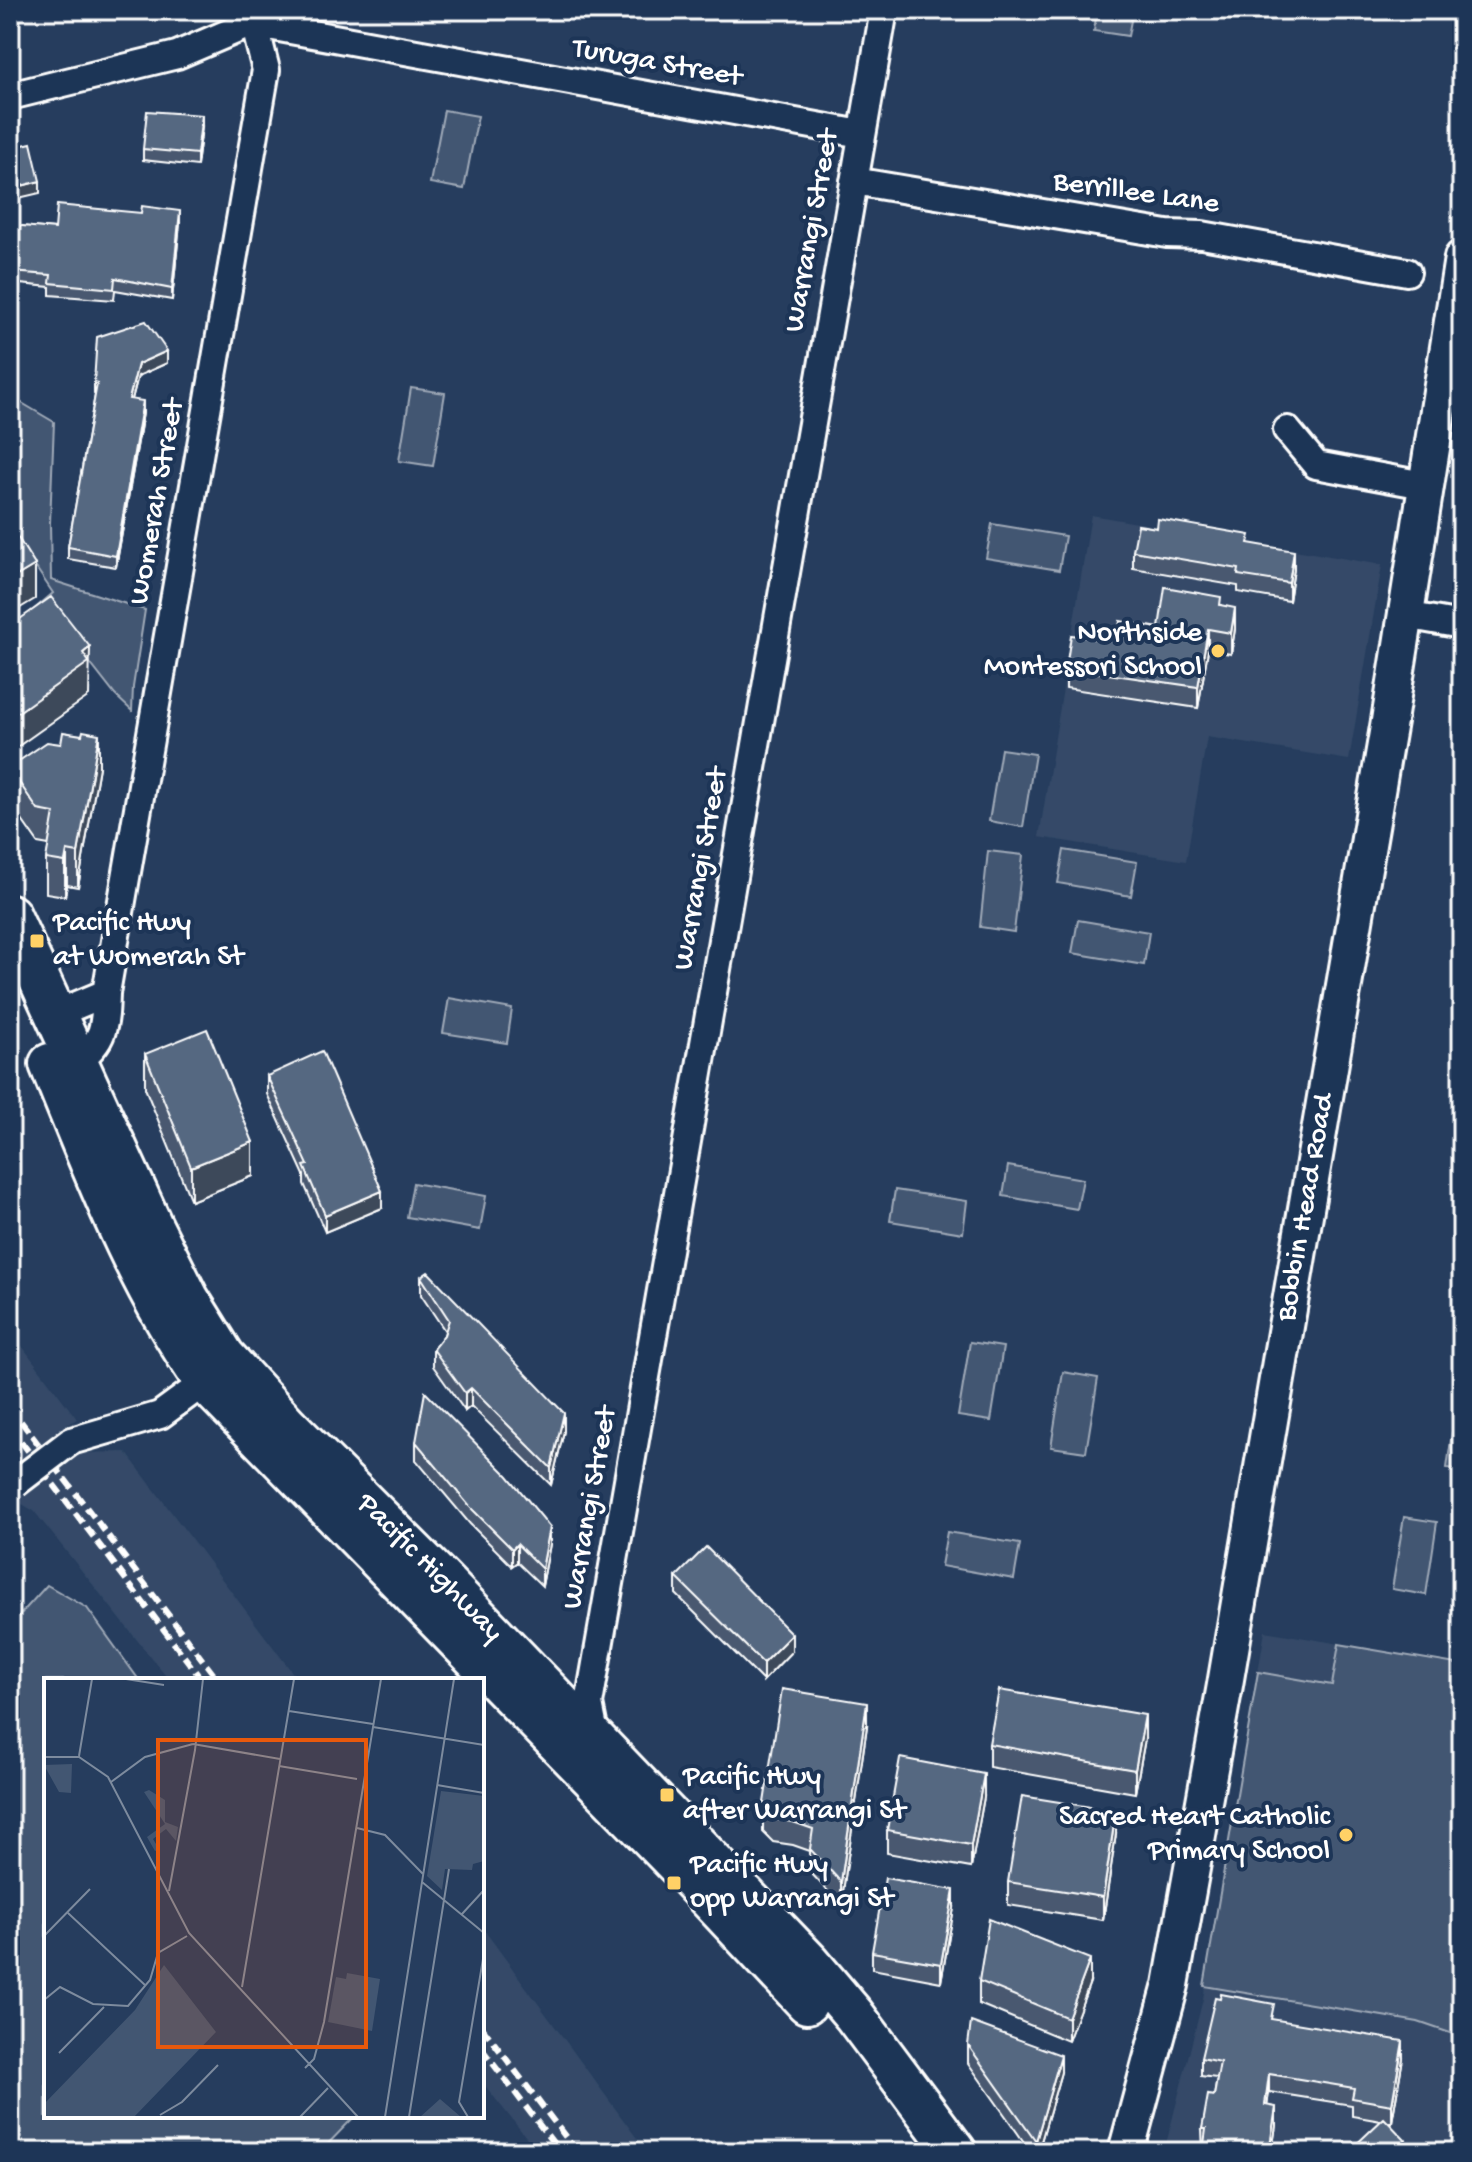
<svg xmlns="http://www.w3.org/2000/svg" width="1472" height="2162" font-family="'Gochi Hand',sans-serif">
	<rect width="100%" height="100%" fill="#263d5e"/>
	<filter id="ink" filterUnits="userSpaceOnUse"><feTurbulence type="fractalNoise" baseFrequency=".0125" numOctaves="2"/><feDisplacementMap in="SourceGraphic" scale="16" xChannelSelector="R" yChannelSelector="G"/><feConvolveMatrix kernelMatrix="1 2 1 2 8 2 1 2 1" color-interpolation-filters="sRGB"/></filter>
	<g filter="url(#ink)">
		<path fill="#344a68" d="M1091 515 1382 565 1349 760 1207 737 1186 861 1039 837Z
			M10 1330 77 1419 58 1430 75 1453 126 1452 298 1680H169L34 1511 10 1497Z
			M1265 1631 1462 1665V2152H1164L1203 1999Z
			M482 1927 647 2152H538L482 2082Z"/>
		<path fill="#425672" stroke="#a0aab8" stroke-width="2" d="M1097 10H1133L1128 36 1094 31Z
			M444 110 478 116 464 189 430 183Z
			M411 388 445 393 433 466 399 461Z
			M10 396 54 422 50 523 51 580 145 610 133 687 132 711 115 695 61 626 10 630 53 593 10 529Z
			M992 524 1065 536 1059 570 986 558Z
			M1001 749 1035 754 1023 827 989 821Z
			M1064 850 1137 862 1131 896 1058 883Z
			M988 851 1023 855 1014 932 980 927Z
			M1078 920 1149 932 1144 965 1072 953Z
			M449 998 512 1009 507 1043 443 1033Z
			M1008 1166 1083 1179 1077 1209 1003 1196Z
			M413 1183 486 1196 480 1230 407 1217Z
			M895 1190 967 1201 963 1233 890 1221Z
			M970 1342 1003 1347 991 1421 958 1416Z
			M1063 1372 1098 1378 1086 1452 1051 1447Z
			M1452 1433 1462 1434V1470L1447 1468Z
			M1404 1517 1437 1522 1426 1595 1392 1589Z
			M947 1532 1020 1544 1014 1579 941 1566Z
			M47 1585 87 1608 139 1680H46V2116H355L320 2152H10V1626Z
			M1339 1644 1462 1665V2037L1418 2022 1204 1986 1258 1672 1332 1685Z"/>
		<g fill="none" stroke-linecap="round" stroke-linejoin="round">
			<defs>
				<path id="minor" d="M252 23 861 134
					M10 96 177 55 252 23
					M854 181 1167 234 1202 235 1407 272
					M1287 430 1316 465 1424 485
					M1405 615 1462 625
					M56 1014 106 993
					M77 1061C105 1041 105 1025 106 993L266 70 251 10
					M71 1441 160 1415 205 1382
					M596 1739 589 1704 884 10"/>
				<g id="major">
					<path id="s1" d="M1126 2152 1171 1985 1225 1685 1389 721 1462 258"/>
				</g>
				<g id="highway">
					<path id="s2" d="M10 915 153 1228 188 1298 224 1356 287 1425 442 1580 809 1962 854 2015 956 2152"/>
					<path d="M50 1064C95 1174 136 1284 205 1382L683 1871 807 2003"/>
				</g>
			</defs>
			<use href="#minor" stroke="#fff" stroke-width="32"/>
			<use href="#major" stroke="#fff" stroke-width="40"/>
			<use href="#highway" stroke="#fff" stroke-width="46"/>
			<use href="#minor" stroke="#1d3557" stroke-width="26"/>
			<use href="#major" stroke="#1d3557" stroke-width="34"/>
			<use href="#highway" stroke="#1d3557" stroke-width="40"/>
			<path stroke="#fff" stroke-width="6" stroke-dasharray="12 6" stroke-linecap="butt" d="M10 1407 218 1680
				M10 1427 202 1680
				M482 2027 577 2152
				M482 2049 560 2152"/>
			<defs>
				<path id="minor-bridge" d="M16 1483 71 1441"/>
			</defs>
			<use href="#minor-bridge" stroke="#fff" stroke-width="32" stroke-linecap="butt"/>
			<use href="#minor-bridge" stroke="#1d3557" stroke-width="26"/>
		</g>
		<path fill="#49596f" stroke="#fff" stroke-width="2" d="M202 127 197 166 143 160V149Z
			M180 223 172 300 115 290 114 300 50 295V287L10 283V225L55 229Z
			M167 363 138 376 132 399 143 413 116 567 68 559V547L95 395 94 394V383Z
			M1157 528 1250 544 1294 569 1289 601 1238 592V586L1133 568V551Z
			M1221 605 1235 629 1231 654 1208 650 1198 708 1066 688V668L1159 628Z
			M10 767H99L78 887 67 885 65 896 46 893V859L49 845 38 843 10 803Z
			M145 1054 253 1176 191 1201 145 1088Z
			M267 1076 382 1208 325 1232 304 1184V1175L267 1094Z
			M421 1277 564 1431 551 1485 471 1406 465 1411 433 1366V1349L444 1335 445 1331 421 1295Z
			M416 1442 550 1544 542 1586 517 1562 512 1566 470 1524 416 1460Z
			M676 1577 792 1651 763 1681 676 1594Z
			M867 1726 841 1905 810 1872V1851L793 1845 773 1842 763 1832V1809Z
			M1145 1739 1135 1793 989 1767V1744Z
			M984 1797 971 1868 887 1853V1830Z
			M1116 1834 1103 1920 1008 1905V1882Z
			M954 1908 941 1982 872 1969V1952Z
			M979 1981 1090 1982 1068 2041 979 2004Z
			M1274 2020 1403 2058 1392 2122H1387L1406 2152 1381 2121 1352 2116V2105L1269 2092 1267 2106 1276 2125 1272 2152H1203L1202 2129 1214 2096 1217 2078 1201 2076V2058Z
			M968 2045 1061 2072 1038 2152H1031L968 2063Z"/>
		<path fill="#3c485a" stroke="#fff" stroke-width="2" d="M202 115V127L197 166V154Z
			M40 181V193L10 200V189Z
			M180 211V223L172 300V289Z
			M167 351V363L138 376 129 411V399L138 364Z
			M143 401V413L116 567V556Z
			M1294 551V569L1289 601V583Z
			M35 565V599L10 614V580Z
			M1235 608V629L1231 654V633Z
			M1208 629V650L1198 708V687Z
			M90 647 89 696 10 752V718Z
			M99 734V767L78 887V853Z
			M67 851V885L65 896V862Z
			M253 1142V1176L191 1201V1167Z
			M382 1191V1208L325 1232V1215Z
			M471 1388V1406L465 1411V1393Z
			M564 1413V1431L551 1485V1468Z
			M550 1527V1544L542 1586V1569Z
			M517 1544V1562L512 1566V1549Z
			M792 1634V1651L763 1681V1663Z
			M867 1703V1726L841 1905V1882Z
			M1145 1715V1739L1135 1793V1770Z
			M984 1774V1797L971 1868V1845Z
			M1116 1811V1834L1103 1920V1897Z
			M954 1890V1908L941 1982V1964Z
			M1090 1959V1982L1068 2041V2018Z
			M1403 2041V2058L1392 2122V2105Z
			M1061 2055V2072L1038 2152H1036V2141Z
			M1269 2074V2092L1265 2123V2105Z
			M1276 2107V2125L1272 2152H1269Z
			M1406 2141V2152H1394Z"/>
		<path fill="#556781" stroke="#fff" stroke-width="2" d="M147 111 202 115 197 154 143 149Z
			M31 143 40 181 10 189V148Z
			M57 205 141 213 142 206 180 211 172 289 115 278 114 289 50 283 51 275 10 272V225L55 229Z
			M146 321 167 351 138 364 129 399 143 401 116 556 68 547 97 384 94 383 97 337Z
			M1158 519 1250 535 1248 543 1294 551 1289 583 1238 575 1239 569 1133 551 1138 525 1157 528Z
			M10 525 35 565 10 580Z
			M1165 587 1221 597 1220 605 1235 608 1231 633 1208 629 1198 687 1066 668 1071 635 1117 642 1120 621 1159 628Z
			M51 597 90 647 83 653 89 662 10 718V626Z
			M83 731 99 734 78 853 67 851 65 862 46 859 54 813 38 810 10 769V767L47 742 61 744 63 732 82 735Z
			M207 1029 253 1142 191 1167 145 1054Z
			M322 1051 382 1191 325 1215 304 1166 308 1165 267 1076Z
			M428 1272 564 1413 551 1468 471 1388 465 1393 433 1349 444 1335 449 1320 421 1277Z
			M425 1392 508 1476 550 1527 542 1569 517 1544 512 1549 470 1507 416 1442Z
			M706 1547 792 1634 763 1663 676 1577Z
			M782 1689 867 1703 841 1882 810 1849 813 1829 793 1822 773 1819 763 1809Z
			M999 1690 1145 1715 1135 1770 989 1744Z
			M900 1758 984 1774 971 1845 887 1830Z
			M1022 1796 1116 1811 1103 1897 1008 1882Z
			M885 1878 954 1890 941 1964 872 1952Z
			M989 1919 1090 1959 1068 2018 979 1981Z
			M1221 1994 1274 2004 1271 2019 1403 2041 1392 2105 1352 2098 1354 2088 1269 2074 1265 2105 1276 2107 1269 2152H1203L1206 2129H1202L1208 2095 1214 2096 1220 2062 1201 2058 1215 1998 1220 1999Z
			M971 2022 1061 2055 1036 2141 968 2045Z
			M1384 2118 1406 2141 1394 2152H1348Z"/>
	</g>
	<g fill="#ffd166" stroke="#1d3557" stroke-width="3">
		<circle cx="1218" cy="651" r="8"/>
		<rect x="29" y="933" width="16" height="16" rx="4"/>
		<rect x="659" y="1787" width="16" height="16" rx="4"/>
		<circle cx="1346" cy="1835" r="8"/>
		<rect x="666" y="1875" width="16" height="16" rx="4"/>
	</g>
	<g text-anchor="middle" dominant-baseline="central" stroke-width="8" stroke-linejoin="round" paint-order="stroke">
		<g font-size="30" fill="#fff" stroke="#1d3557">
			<text transform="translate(657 64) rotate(10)">Turuga Street</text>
			<text transform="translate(1136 194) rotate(8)">Berrillee Lane</text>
			<text transform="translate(813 231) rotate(-80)">Warrangi Street</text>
			<text transform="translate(158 502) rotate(-80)">Womerah Street</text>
			<text transform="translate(702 869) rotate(-80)">Warrangi Street</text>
			<text stroke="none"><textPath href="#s1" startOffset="962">Bobbin Head Road</textPath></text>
			<text transform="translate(591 1508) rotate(-80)">Warrangi Street</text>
			<text stroke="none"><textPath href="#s2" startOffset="786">Pacific Highway</textPath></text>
		</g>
		<g font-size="30" fill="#fff" stroke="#1d3557" text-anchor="start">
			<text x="1202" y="634" text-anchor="end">Northside<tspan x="1202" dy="34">Montessori School</tspan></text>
			<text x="53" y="924">Pacific Hwy<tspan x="53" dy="34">at Womerah St</tspan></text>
			<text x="683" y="1778">Pacific Hwy<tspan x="683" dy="34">after Warrangi St</tspan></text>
			<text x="1330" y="1818" text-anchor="end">Sacred Heart Catholic<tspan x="1330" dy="34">Primary School</tspan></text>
			<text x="690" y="1866">Pacific Hwy<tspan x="690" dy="34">opp Warrangi St</tspan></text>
		</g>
	</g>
	<g transform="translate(44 1678)">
		<rect width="440" height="440" fill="#263d5e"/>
		<path d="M28 86 27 115 15 114 0 87ZM105 112 121 122V144L134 149 132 163 122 151 109 161 115 171 111 173 103 159 121 146 100 114ZM397 113 440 118V183L429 186 428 192 401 191 398 212 383 198ZM120 287 172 354 90 439H0V426L91 332ZM303 295 336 301 328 353 284 344 292 299 302 301ZM396 421 417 439H376Z" fill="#425672"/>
		<path fill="none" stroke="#7d8b9e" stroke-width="2" d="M82 1 120 7M245 33 329 46M329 49 440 67M149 66 236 81M35 78 48 1M0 79H35L64 99 145 255 314 439M235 88 313 101M67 104 101 79 149 66M393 107 440 115M313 150 341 157 379 196M378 204 440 255M125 213 151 72 159 1M24 235 102 308M418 236 440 212M0 258 46 211M198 309 250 1M0 322 16 309 49 326 84 328 106 302 114 275 143 258M15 375 60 329M261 390 270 381 280 344 337 1M116 437 138 424 174 387M256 439 284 410M341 439 410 1M365 439 405 191M424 439 415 424 440 275"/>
		<path fill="#e8590c" fill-opacity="0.15" stroke="#e8590c" stroke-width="4" d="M114 62H322V369H114Z"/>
		<rect width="440" height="440" fill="none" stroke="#fff" stroke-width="4"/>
	</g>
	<rect width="1472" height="2162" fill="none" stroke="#1d3557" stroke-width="40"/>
	<rect x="20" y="20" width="1432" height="2122" fill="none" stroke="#fff" stroke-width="3" filter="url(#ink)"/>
</svg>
